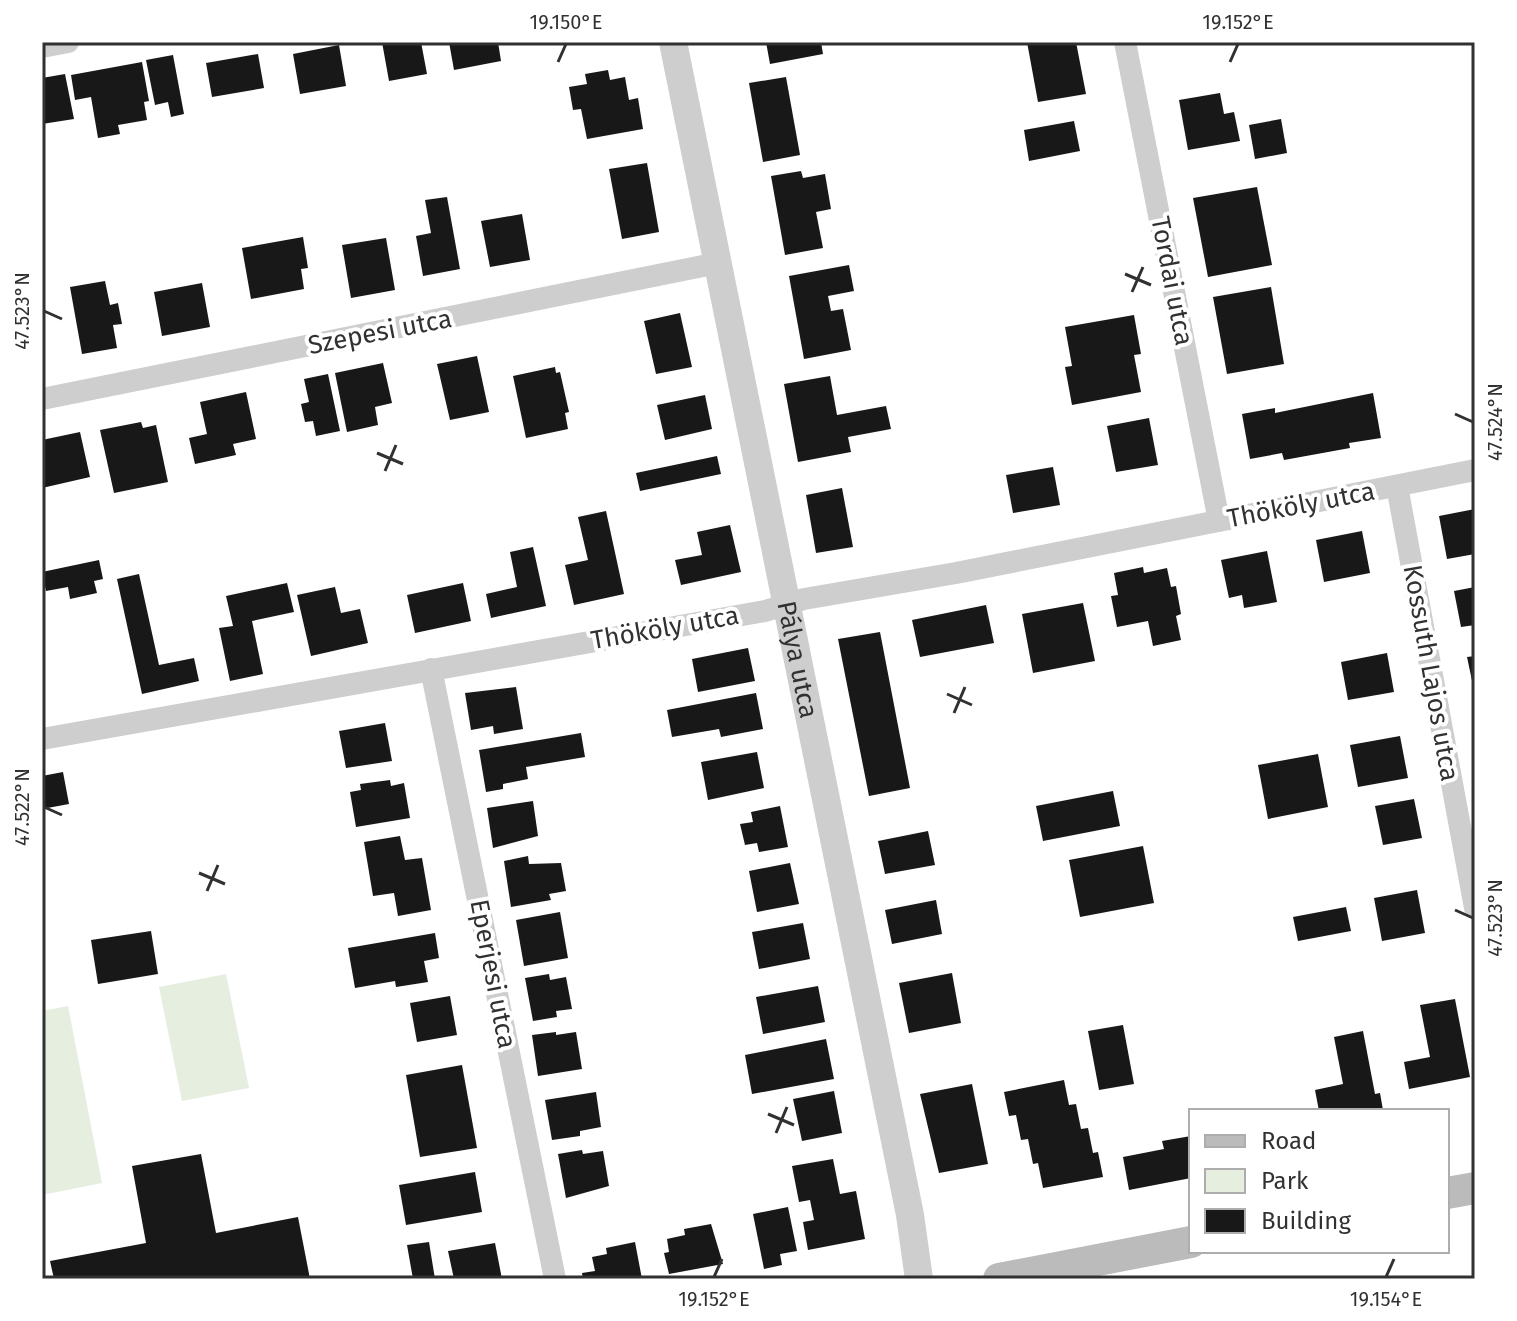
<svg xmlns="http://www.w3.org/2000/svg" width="1517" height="1321" font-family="'Fira Sans',sans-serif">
	<rect width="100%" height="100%" fill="#fff"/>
	<path fill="#e6eee0" d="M226 974 249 1088 182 1101 159 987Z
		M68 1006 102 1183 42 1195V1011Z"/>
	<path fill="#181818" d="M382 42H421L427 74 389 81Z
		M449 42H498L501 61 454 70Z
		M766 42H821L823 54 770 64Z
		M1027 42H1076L1086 94 1038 102Z
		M339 45 346 86 300 94 293 54Z
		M258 54 264 88 212 97 206 63Z
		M173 55 184 114 171 117 168 102 155 105 146 60Z
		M142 62 149 101 144 102 147 120 118 125 120 134 98 138 91 97 75 100 71 75Z
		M608 70 610 80 625 77 629 100 638 98 643 129 587 139 581 109 573 110 569 87 587 84 585 74Z
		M65 74 74 119 42 124V78Z
		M786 77 800 155 763 162 749 83Z
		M1220 93 1224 114 1234 112 1240 141 1188 150 1179 100Z
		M1281 119 1287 153 1255 159 1249 125Z
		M1074 121 1080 151 1029 161 1024 130Z
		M647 163 659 232 622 239 609 169Z
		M801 171 803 178 825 174 831 209 816 212 823 248 785 255 771 176Z
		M1257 187 1272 265 1208 277 1193 198Z
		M447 197 460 269 423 276 416 236 431 233 425 200Z
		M522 214 530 260 490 267 481 221Z
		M303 237 308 268 301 269 304 289 251 299 242 248Z
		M386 238 395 290 351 298 342 245Z
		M849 265 854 291 828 296 831 311 843 309 851 350 804 359 789 276Z
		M105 281 110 305 118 303 122 324 113 325 117 348 82 354 70 287Z
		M202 283 210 327 162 336 154 292Z
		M1271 287 1284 364 1227 374 1213 297Z
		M680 313 692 367 656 374 644 321Z
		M1134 315 1141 354 1134 355 1141 392 1072 405 1065 367 1072 366 1065 327Z
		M477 356 489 412 450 420 437 364Z
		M383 363 392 403 375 407 378 425 347 432 335 373Z
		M555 367 556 373 560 372 569 412 565 413 568 429 526 438 513 376Z
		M328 374 340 431 316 436 313 421 305 422 301 404 309 402 304 379Z
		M830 376 837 415 886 406 891 429 848 437 851 452 798 462 784 384Z
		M246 392 256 439 233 444 236 455 195 464 189 438 207 434 200 402Z
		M1373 393 1381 438 1349 443 1350 448 1284 460 1282 453 1250 459 1242 414 1275 408V413Z
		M705 395 712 429 665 440 657 405Z
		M1149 418 1158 465 1116 472 1107 426Z
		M141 422 143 428 156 425 168 482 114 493 100 430Z
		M80 432 90 477 42 488V440Z
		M717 456 721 474 640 491 636 473Z
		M1053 467 1060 505 1013 513 1006 475Z
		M842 488 853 547 816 553 806 495Z
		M1475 509V554L1447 559 1439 516Z
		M606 511 624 594 574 605 565 565 588 560 578 517Z
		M730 525 741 572 681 585 675 560 702 555 697 532Z
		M1362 531 1370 573 1324 582 1316 540Z
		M533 547 546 606 491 618 486 594 517 587 510 552Z
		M1267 551 1277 602 1244 608 1242 595 1229 598 1221 560Z
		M99 560 103 579 94 581 97 593 70 599 68 587 46 591 42 572Z
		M1143 567 1144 573 1167 568 1171 587 1176 586 1181 614 1176 616 1181 640 1153 646 1148 621 1117 627 1111 596 1118 595 1114 573Z
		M139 574 159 665 194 658 199 681 142 694 117 579Z
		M287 583 294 612 252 621 263 674 230 681 219 628 233 626 226 596Z
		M463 583 471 621 415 633 407 595Z
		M335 587 341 613 360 609 368 643 311 656 297 595Z
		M1475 587V625L1461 627 1454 591Z
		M1083 603 1095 661 1033 673 1022 614Z
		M986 605 994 643 920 657 912 620Z
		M880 632 910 788 869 796 838 639Z
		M748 648 755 681 698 692 692 659Z
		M1387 653 1394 692 1348 700 1341 662Z
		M1475 656V689L1474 690 1467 657Z
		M516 687 523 729 494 734 493 726 471 730 465 693Z
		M756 693 763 729 721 737 719 729 672 737 667 710Z
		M385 723 392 761 346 768 339 731Z
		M581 733 585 757 526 767 528 779 503 784V789L486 792 479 750Z
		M1400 736 1408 778 1358 787 1350 745Z
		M757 752 764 788 708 800 701 762Z
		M1318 754 1328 807 1268 819 1258 765Z
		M63 772 69 804 42 809V776Z
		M390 780 391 786 404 783 410 818 356 827 350 792 361 790 360 784Z
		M1113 791 1120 826 1043 841 1036 806Z
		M1414 799 1422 838 1383 845 1375 806Z
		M533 801 538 836 493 848 487 808Z
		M780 806 788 847 759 852 757 843 745 845 740 824 753 822 751 812Z
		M928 831 935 865 885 874 878 841Z
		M400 836 405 860 422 858 431 910 398 916 394 893 373 896 364 842Z
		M1143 846 1154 903 1080 917 1069 860Z
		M528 856 529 864 561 863 566 891 549 894 551 900 511 907 504 861Z
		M790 863 799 904 757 912 749 871Z
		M1417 890 1425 933 1382 941 1374 898Z
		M936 900 942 934 892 944 885 910Z
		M1346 907 1351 931 1298 941 1293 917Z
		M560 912 568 958 524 966 516 920Z
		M803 923 810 959 759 969 752 932Z
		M151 931 158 974 98 984 91 940Z
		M435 933 439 958 424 961 428 982 396 987 395 981 355 988 348 948Z
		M952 973 961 1023 909 1033 899 983Z
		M549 974 550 980 566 977 572 1009 556 1011 557 1017 533 1021 525 978Z
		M818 986 825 1022 763 1034 756 997Z
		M450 996 457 1035 417 1042 410 1003Z
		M1455 999 1470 1077 1409 1089 1404 1062 1430 1057 1420 1005Z
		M1123 1025 1134 1084 1099 1090 1088 1031Z
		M1363 1031 1375 1094 1380 1093 1383 1110 1319 1111 1315 1090 1343 1084 1334 1037Z
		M556 1032V1035L576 1032 582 1069 538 1076 532 1035Z
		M826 1039 834 1079 752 1094 745 1055Z
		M462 1065 477 1148 420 1157 406 1075Z
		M1064 1080 1069 1105 1076 1104 1081 1129 1088 1128 1093 1153 1098 1152 1103 1177 1043 1188 1038 1163 1033 1164 1028 1139 1021 1140 1016 1115 1009 1116 1004 1092Z
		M972 1084 988 1164 939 1173 920 1094Z
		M834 1091 842 1133 802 1141 793 1099Z
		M596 1092 601 1127 580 1131V1136L552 1140 545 1100Z
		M1191 1136V1178L1129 1190 1123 1157 1164 1149 1162 1141Z
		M582 1150 583 1154 603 1151 609 1186 566 1198 558 1154Z
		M201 1154 216 1233 298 1217 310 1279H54L50 1261 146 1243 132 1166Z
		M833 1159 840 1194 856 1191 865 1239 808 1250 803 1222 814 1220 810 1200 799 1202 792 1166Z
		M475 1172 482 1212 406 1225 399 1185Z
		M788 1207 797 1251 780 1254 782 1265 764 1269 753 1214Z
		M711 1224 723 1264 669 1274 664 1253 669 1252 667 1239 685 1235 684 1229Z
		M429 1242 435 1279H413L407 1245Z
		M635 1242 642 1279H583L582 1273 595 1271 592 1257 607 1254 606 1248Z
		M495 1243 502 1279H454L448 1251Z"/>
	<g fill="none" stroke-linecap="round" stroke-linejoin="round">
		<path stroke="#cecece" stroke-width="22" d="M1125 42 1219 521
			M42 47 68 42
			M42 399 718 263
			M1397 486 1475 908
			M431 669 555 1279
			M42 739 765 611 804 599 956 573 1475 470"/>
		<path stroke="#cecece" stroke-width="28" id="s1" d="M673 42 910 1215 919 1279"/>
		<path stroke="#bbb" stroke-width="32" d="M1447 1193 1475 1188
			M999 1279 1191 1242"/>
	</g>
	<path fill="none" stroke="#313131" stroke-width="3" d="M558 62 566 44M1230 62 1238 44M1125 274 1151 285M1132 292 1143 267M44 311 62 319M1455 414 1473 422M377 453 403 464M385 471 396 445M947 694 972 705M954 713 965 687M44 807 62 815M199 873 225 884M207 891 218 865M1455 910 1473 918M768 1114 794 1125M776 1133 787 1107M714 1277 722 1259M1386 1277 1394 1259"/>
	<g text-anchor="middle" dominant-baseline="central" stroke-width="8" stroke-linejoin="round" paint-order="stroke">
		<g font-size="26" fill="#313131" stroke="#fff">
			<text transform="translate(1172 281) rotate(79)">Tordai utca</text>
			<text transform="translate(380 332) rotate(-11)">Szepesi utca</text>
			<text transform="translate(1301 505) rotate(-11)">Thököly utca</text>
			<text transform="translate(665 628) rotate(-10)">Thököly utca</text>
			<text stroke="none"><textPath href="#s1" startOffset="630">Pálya utca</textPath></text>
			<text transform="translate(1431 673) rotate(80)">Kossuth Lajos utca</text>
			<text transform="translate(493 974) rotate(79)">Eperjesi utca</text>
		</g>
	</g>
	<rect width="1517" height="1321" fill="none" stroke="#ffffff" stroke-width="88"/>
	<rect x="1189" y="1109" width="260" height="144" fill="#ffffff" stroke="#adadad" stroke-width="2"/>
	<rect x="1205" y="1135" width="40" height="12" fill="#bbbbbb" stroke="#adadad" stroke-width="2"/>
	<text x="1261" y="1149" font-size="24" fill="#313131">Road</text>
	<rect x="1205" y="1169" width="40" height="24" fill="#e6eee0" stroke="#adadad" stroke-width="2"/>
	<text x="1261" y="1189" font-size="24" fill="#313131">Park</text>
	<rect x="1205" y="1209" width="40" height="24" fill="#181818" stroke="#adadad" stroke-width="2"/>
	<text x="1261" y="1229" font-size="24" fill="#313131">Building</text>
	<rect x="44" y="44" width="1429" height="1233" fill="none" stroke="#313131" stroke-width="3"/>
	<g font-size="20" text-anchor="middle" fill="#313131">
		<text x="566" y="29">19.150°E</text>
		<text x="1238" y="29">19.152°E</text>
		<text transform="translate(22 311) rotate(-90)" y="7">47.523°N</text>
		<text transform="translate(1495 422) rotate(-90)" y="7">47.524°N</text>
		<text transform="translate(22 807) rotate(-90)" y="7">47.522°N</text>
		<text transform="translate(1495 918) rotate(-90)" y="7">47.523°N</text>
		<text x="714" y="1306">19.152°E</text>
		<text x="1386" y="1306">19.154°E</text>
	</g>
</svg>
